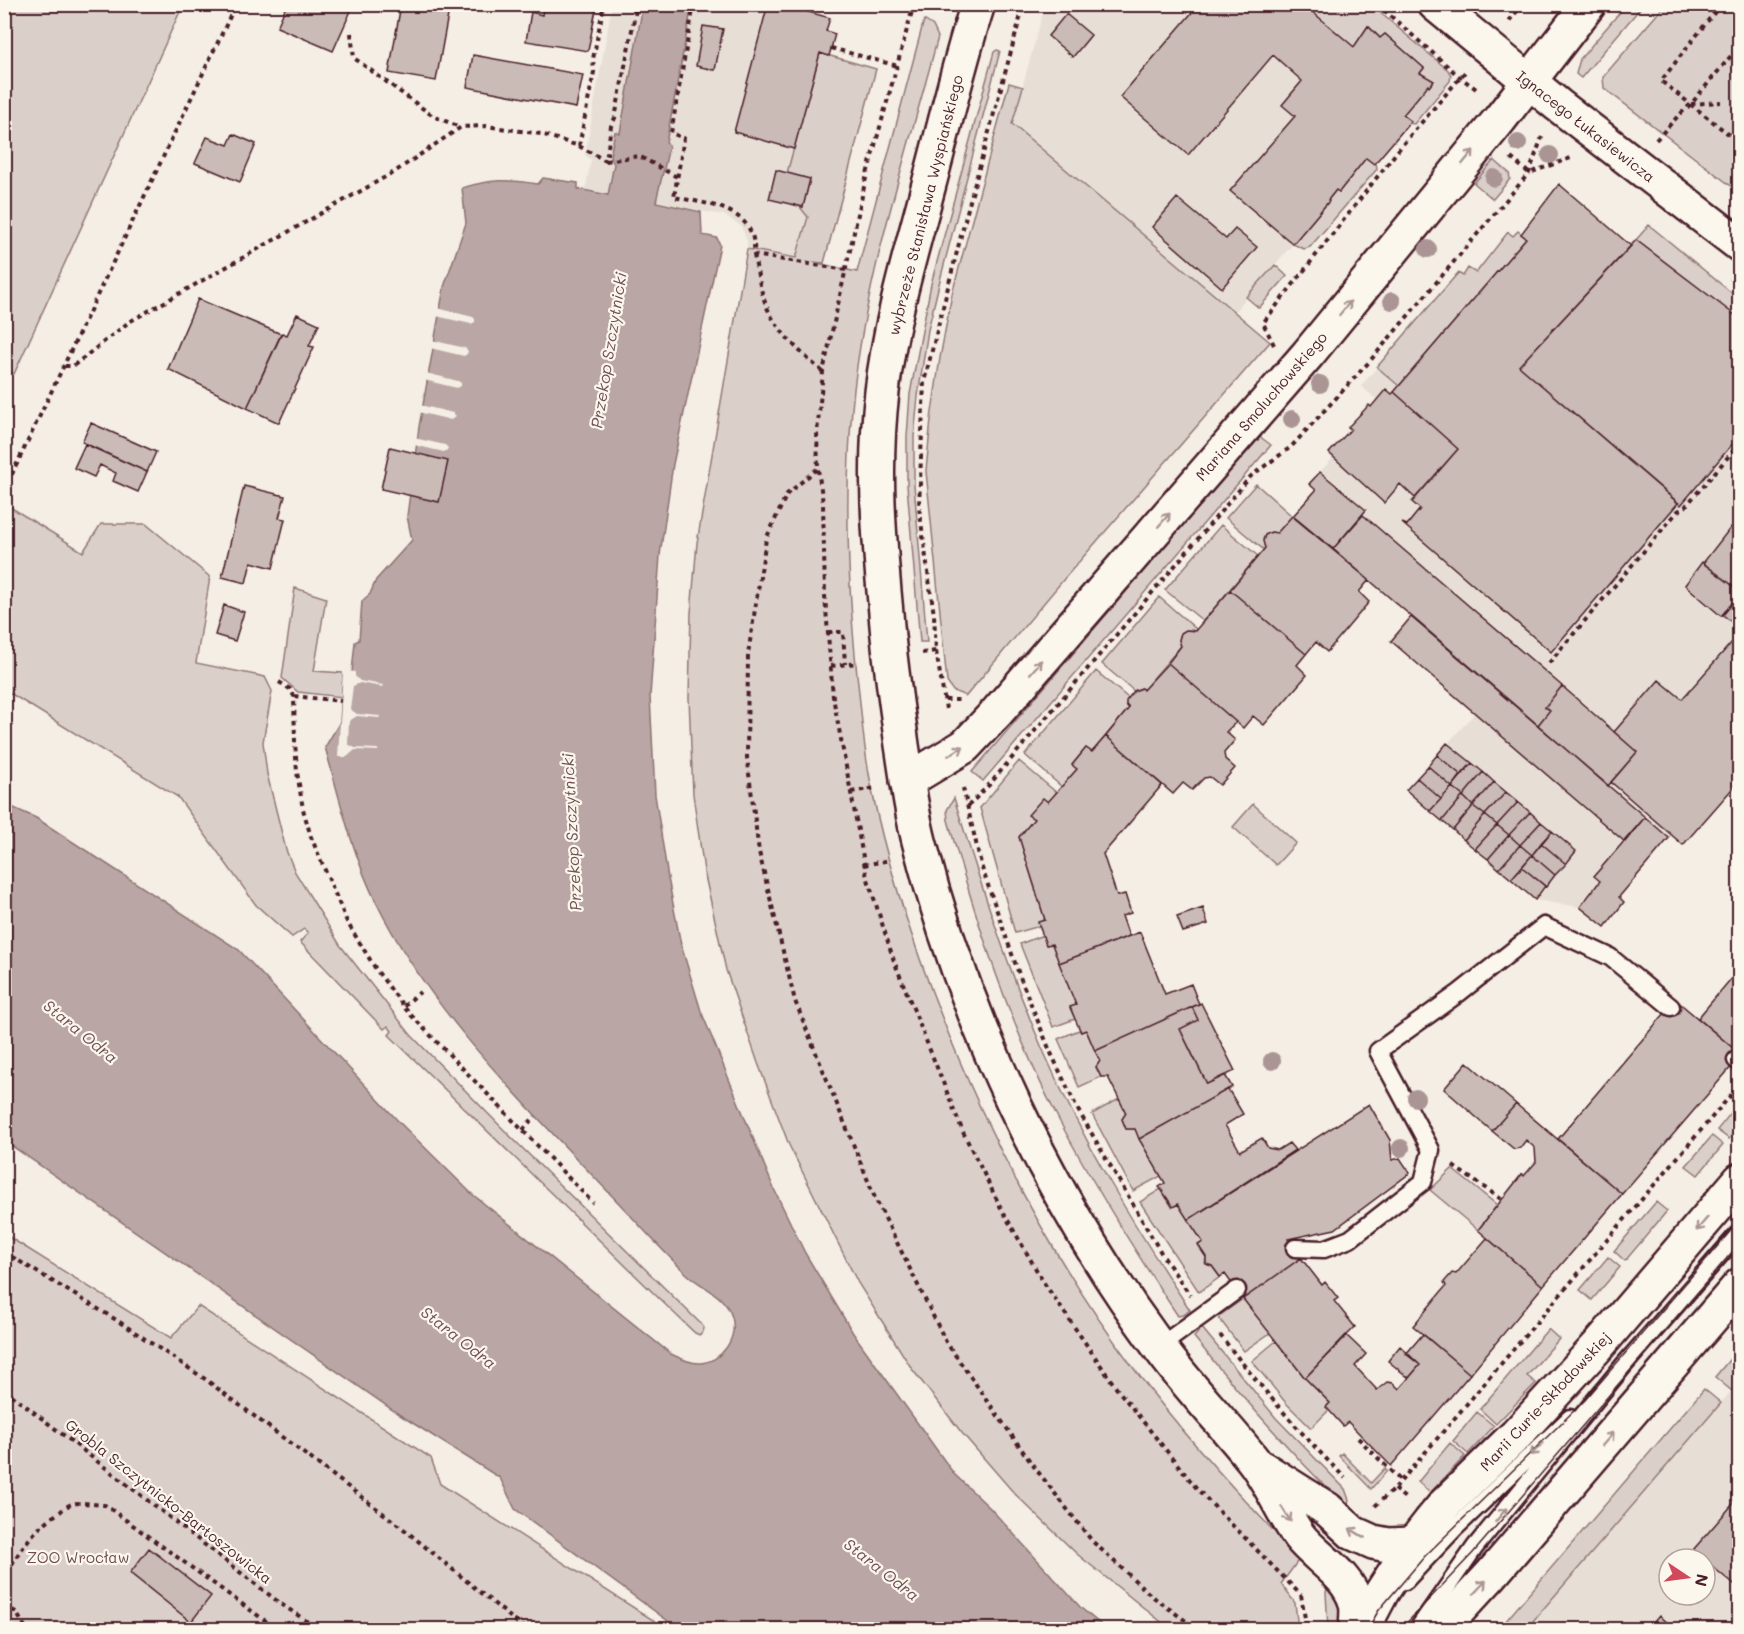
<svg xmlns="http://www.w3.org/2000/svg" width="1744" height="1634" font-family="Mali,sans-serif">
	<rect width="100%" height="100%" fill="#f4eee4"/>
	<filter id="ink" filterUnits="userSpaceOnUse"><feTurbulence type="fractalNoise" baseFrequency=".0167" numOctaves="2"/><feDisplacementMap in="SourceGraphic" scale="12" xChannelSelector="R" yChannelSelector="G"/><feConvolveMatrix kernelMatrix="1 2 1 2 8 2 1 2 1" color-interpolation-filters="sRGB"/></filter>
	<g filter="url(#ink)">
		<path fill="#e7dfd6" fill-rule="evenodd" d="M612 5H813L811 13 830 18 826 31 835 34 834 39 829 56 820 54 787 173 810 179 803 207 808 217 796 258 747 249V241L741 226 724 215 585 191 591 160 585 155Z
			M1045 5H1371L1448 70 1451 78 1450 81 1414 124 1409 123 1376 162 1377 169 1310 247 1304 249 1292 245 1234 312 1012 124Z
			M1559 184 1631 245 1636 240 1739 319 1740 516 1731 527 1740 534 1739 780 1672 835 1619 897 1624 902 1605 927 1580 907 1535 900 1406 790 1475 713 1391 641 1411 617 1293 516 1315 490 1309 484 1332 459 1329 453 1351 429 1348 427 1369 405 1371 406 1377 400 1361 386 1458 273 1463 276 1468 268 1475 273 1508 232 1513 236 1518 231 1522 234Z
			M1739 1382V1629L1526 1630 1721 1403ZM1669 1559H1705V1595H1669Z"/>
		<path fill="#dbd0c9" stroke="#92787a" stroke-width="1.5" d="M4 5H183L14 374 4 369Z
			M1303 5H1371L1448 70 1451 75 1450 81 1414 124 1408 123 1410 121 1403 115 1428 85 1429 86 1433 82 1420 73 1424 68 1385 34 1380 38 1368 26 1354 47Z
			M1626 5H1643L1581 78 1576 74 1580 59Z
			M1665 5H1739V192L1604 88 1603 77Z
			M924 20 933 26 938 37C906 158 863 284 852 409 844 498 848 587 857 675 861 708 863 742 869 774 880 837 899 899 920 959 972 1105 1042 1246 1135 1370 1185 1437 1241 1498 1300 1558L1281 1584 1295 1603 1298 1629H1170L1077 1554 1014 1493 962 1433 912 1369 858 1283 789 1145 758 1063 726 970 704 871 693 794 689 698 691 613 697 543 747 249 796 258 808 217 800 207H803L810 179 787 173 820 53 876 69 824 263 813 262 857 272Z
			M997 50 1000 51 939 284 928 330 918 396 914 437V485L927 642H920L907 485V437L910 394 931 284 994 52Z
			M1009 83 1023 87 1012 124 1270 342 1064 579 966 696 953 691 947 682 926 471 931 419 940 358 952 294Z
			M1366 158 1376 162 1377 169 1310 247 1304 249 1293 244 1329 201 1328 200 1336 190 1339 192Z
			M1494 160 1509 173 1510 179 1493 199 1474 183Z
			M1649 225 1739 299V319L1636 240Z
			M1518 231 1526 238 1399 386 1377 367 1458 273 1463 276 1468 268 1476 273 1508 232 1513 236Z
			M1275 265 1287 276 1259 308 1246 297Z
			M1259 436 1271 445 983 781 972 772Z
			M1256 484 1292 516 1277 533 1271 532 1265 535 1263 539 1265 548 1264 550 1226 518Z
			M10 507 83 552 101 524H146L210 577 196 663 265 677 272 691 263 742 267 774 286 850 295 872 340 945 411 1035 507 1133 701 1324 704 1328 703 1332 700 1335 695 1333 675 1314 389 1035 392 1031 388 1026 384 1029 300 942 308 933 304 929 292 937 256 905 178 797 5 690 4 517Z
			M1221 525 1258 556 1203 621 1165 590Z
			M295 588 326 598 314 671 343 673 342 697 298 692 282 678Z
			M1159 597 1196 629 1195 631C1183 627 1176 636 1181 646L1143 690 1141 688 1134 691 1102 664Z
			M1096 671 1128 698 1126 705 1129 708 1092 752 1086 748 1072 765 1077 769 1062 787 1025 755Z
			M1019 761 1057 793 1048 802 1029 815 1034 819 1019 837 1045 920 1039 922 1040 926 1015 933 980 808Z
			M954 798C980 882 1007 966 1042 1048 1082 1140 1134 1226 1190 1310L1183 1315 1178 1316C1136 1253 1096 1189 1060 1122 1010 1027 977 923 948 820L947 810Z
			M1253 804 1296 843 1276 865 1233 827Z
			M1043 935 1046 945 1052 944 1076 1005 1070 1008 1075 1019 1053 1027 1020 944Z
			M1079 1030 1081 1032 1086 1030 1100 1061 1096 1067 1101 1077 1079 1087 1058 1039Z
			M1119 1099 1126 1113 1122 1119 1126 1129H1135L1161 1176 1133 1191 1092 1114Z
			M1739 1103V1126L1729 1139 1717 1130Z
			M1712 1136 1723 1145 1698 1175 1686 1166Z
			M1452 1169 1497 1205 1478 1230 1430 1190Z
			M1161 1189 1172 1207 1178 1204 1203 1242 1198 1246 1206 1257 1205 1263 1208 1265 1212 1266 1220 1277 1199 1292 1140 1202Z
			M1656 1202 1667 1211 1625 1261 1614 1251Z
			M4 1234 171 1338 198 1306 431 1458 440 1484 667 1629H5Z
			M1608 1257 1620 1267 1592 1300 1580 1290Z
			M1243 1299 1270 1333 1244 1351 1218 1317Z
			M1202 1328 1276 1418 1345 1489 1349 1500 1346 1507C1291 1454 1242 1397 1194 1337Z
			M1548 1329 1559 1339 1527 1376 1536 1383 1496 1424 1480 1409Z
			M1276 1341 1305 1378 1330 1403 1326 1407 1329 1410 1311 1428 1286 1403 1252 1361Z
			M1739 1348V1391L1735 1388 1732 1391 1715 1377Z
			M1704 1389 1721 1403 1715 1410 1526 1629H1499Z
			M1477 1412 1494 1426 1468 1454 1453 1441Z
			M1450 1443 1465 1456 1430 1493 1418 1482Z
			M1342 1453 1371 1483 1384 1469 1387 1471 1371 1489 1339 1456Z
			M1328 1585C1339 1598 1342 1612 1339 1629H1328L1326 1592Z"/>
		<path fill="#baa7a5" stroke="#8d7174" stroke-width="1.5" d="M643 5H692L666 143 669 145C666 164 660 182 656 202L701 212 702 235 717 238 720 245 673 464 660 555 650 696 655 795 668 878 681 945 701 1011 774 1189 805 1253 853 1333 954 1474 990 1508 1081 1608 1106 1629H679L515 1509 500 1478 400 1415 5 1141V804L36 818 239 950 400 1123 472 1194 671 1354C679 1358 691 1364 701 1363 722 1361 738 1338 732 1317 725 1294 703 1289 687 1274 662 1251 639 1224 615 1199 530 1109 431 1014 376 902 352 853 340 800 325 747L340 722 343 673 352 672 355 642 359 640 362 601 370 594 376 580 412 540 407 516 419 427 444 287 466 223 462 188C491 179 507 179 538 184L543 178 578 183V189L608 195 614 164 610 156 615 132 620 133Z"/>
		<path fill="#f4eee4" d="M437 308 473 317 475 319V322L471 324 436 316Z
			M431 340 465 348 468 351 467 354 464 356 430 348Z
			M426 373 458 381 461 383V386L457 388 424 380Z
			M420 405 453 413 456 416 451 420 418 412Z
			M414 438 445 445 448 448 447 450 444 452 414 445Z
			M343 670 355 672V676L360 681 383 685 382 687 360 683 353 686 350 709 357 714 380 716 379 718 357 716 349 721 348 744 355 748 378 749V751L355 750 347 757H338Z"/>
		<path fill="#cabbb6" stroke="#4a1f2b" stroke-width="1.5" d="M287 4H354L333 51 277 27Z
			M401 4H450L436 81 389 73Z
			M544 4H597L588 51 526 41 531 12 542 15Z
			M768 4H780L830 18 826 31 835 34 829 56 820 53 794 149 734 132Z
			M1190 4H1303L1354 47 1368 26 1380 38 1385 34 1424 68 1420 73 1434 81 1429 87 1428 85 1403 115 1411 121 1376 162 1374 164 1366 158 1339 192 1336 190 1328 200 1329 201 1293 244 1230 191 1295 116 1282 105 1302 81 1273 55 1188 155 1120 97 1195 9Z
			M1066 14 1091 35 1073 57 1048 36Z
			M703 26 723 29 715 70 696 66Z
			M473 55 583 75 576 108 467 87Z
			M233 134 256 144 240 182 195 163 207 137 228 145Z
			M776 170 810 179 803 207 769 199Z
			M1559 184 1631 246 1519 366 1678 503 1551 652 1402 523 1407 525 1420 509 1412 502 1458 449 1394 392 1526 238 1521 234Z
			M1177 198 1226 239 1235 229 1257 247 1222 288 1152 227Z
			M1636 240 1740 319V435L1681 505 1519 366Z
			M198 299 281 334 247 408 168 369Z
			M297 314 319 324 309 346 314 347 279 423 247 408 282 333 287 335Z
			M1386 389 1392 394 1394 392 1458 449 1415 498 1400 484 1384 503 1329 453 1351 429 1348 427 1369 405 1371 407Z
			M91 423 156 452 147 472 82 442Z
			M85 444 147 472 138 492 113 481 116 473 100 465 94 477 74 468Z
			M390 447 448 461 439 502 381 489Z
			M1320 472 1366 510 1333 549 1293 516 1316 490 1309 484Z
			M244 486 285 496 279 518 285 519 273 568 251 562 246 583 222 577Z
			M1363 515 1562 686 1545 707 1550 710 1538 725 1333 549Z
			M1292 516 1369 580 1359 592 1369 602 1327 652 1316 642 1306 654 1230 590 1265 548 1263 541 1265 535 1271 532 1277 533Z
			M1731 527 1740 534V591L1703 563Z
			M1702 562 1740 591V594L1721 616 1685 585Z
			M1230 590 1306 654 1297 665 1307 675 1264 725 1253 716 1243 728 1168 663 1181 646 1179 640 1181 633 1186 630 1195 631Z
			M1740 594V629L1723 615Z
			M224 605 244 612 235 641 215 635Z
			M1411 617 1645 817 1625 842 1391 641Z
			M1740 633V780L1683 845 1611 782 1637 752 1614 732 1659 680 1682 699Z
			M1168 663 1236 722 1226 732 1235 740 1224 753 1225 759 1235 768 1220 785 1210 777 1204 778 1192 790 1183 783 1173 794 1106 736 1129 708 1126 705V701L1134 691 1142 688 1143 690Z
			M1562 686 1637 752 1608 786 1538 725 1550 710 1545 707Z
			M1106 736 1162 785 1103 854 1117 896 1125 894 1131 913 1122 916 1129 936 1059 963 1052 944 1046 945 1038 922 1045 920 1019 837 1034 819 1028 815 1043 798 1048 802 1077 769 1072 765 1086 748 1092 752Z
			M1447 743 1472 763 1461 775 1437 755Z
			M1437 755 1461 775 1452 787 1428 766Z
			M1472 763 1483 772 1463 796 1452 787Z
			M1428 766 1452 787 1441 799 1417 778Z
			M1483 772 1494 782 1473 806 1463 796Z
			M1417 778 1441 799 1430 811 1406 790Z
			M1494 782 1506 792 1485 815 1473 806Z
			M1452 787 1463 796 1442 821 1430 811Z
			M1506 792 1518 802 1497 825 1485 815Z
			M1463 796 1473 806 1453 830 1442 821Z
			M1518 802 1530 812 1509 835 1497 825Z
			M1473 806 1485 815 1464 840 1453 830Z
			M1530 812 1541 822 1520 845 1509 835Z
			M1485 815 1497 825 1475 849 1464 840Z
			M1645 817 1669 838 1619 897 1624 902 1605 927 1580 907 1600 881 1594 876Z
			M1541 822 1552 831 1532 855 1520 845Z
			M1497 825 1509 835 1488 859 1475 849Z
			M1552 831 1576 851 1566 864 1541 843Z
			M1509 835 1520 845 1499 869 1488 859Z
			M1541 843 1566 864 1555 875 1532 855Z
			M1520 845 1532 855 1511 879 1499 869Z
			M1532 855 1555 875 1546 887 1522 867Z
			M1522 867 1545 886 1535 900 1511 879Z
			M1203 908 1208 924 1183 932 1177 917Z
			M1140 932 1165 994 1191 984 1199 1004 1095 1051 1086 1030 1081 1032 1075 1019 1070 1007 1076 1005 1059 963Z
			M1740 968V1054L1698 1018Z
			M1676 1000 1740 1054 1732 1066 1622 1194 1558 1139Z
			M1201 1003 1235 1071 1207 1084 1180 1029 1198 1020 1192 1007Z
			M1192 1007 1198 1020 1180 1029 1192 1054 1207 1084 1225 1075 1232 1087 1139 1139 1135 1129H1126L1122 1119 1126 1113 1108 1077H1101L1096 1067 1100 1061 1095 1051Z
			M1467 1062 1516 1104 1492 1131 1444 1089Z
			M1228 1089 1243 1114 1225 1125 1240 1151 1262 1138 1268 1148 1278 1150 1289 1143 1295 1150 1188 1220 1178 1204 1173 1207 1161 1189 1159 1187 1165 1183 1139 1139Z
			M1369 1104 1390 1140 1392 1160 1400 1158 1410 1173 1335 1229 1288 1239 1301 1258 1243 1299 1225 1274 1220 1277 1212 1266 1206 1264V1257L1198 1245 1203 1242 1188 1220Z
			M1516 1104 1622 1194 1543 1286 1478 1230 1522 1174 1524 1176 1536 1162 1535 1148 1526 1140 1520 1148 1514 1149 1492 1131Z
			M1487 1238 1543 1286 1470 1374 1413 1326 1446 1286 1444 1282 1452 1273 1456 1274Z
			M1301 1258 1322 1285 1325 1282 1338 1298 1334 1301 1355 1327 1305 1378 1243 1299Z
			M1423 1334 1470 1374 1391 1466 1348 1422 1343 1426 1326 1407 1330 1403 1305 1378 1346 1335 1366 1354 1355 1366 1377 1390 1387 1382 1393 1383 1399 1389 1420 1365 1406 1354Z
			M1400 1346 1420 1365 1409 1378 1388 1361Z
			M1740 1496V1590L1693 1550Z
			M149 1548 211 1596 191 1622 130 1573Z
			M1659 1616 1675 1630H1647Z"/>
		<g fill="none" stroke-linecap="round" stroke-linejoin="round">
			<defs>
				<path id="lane" d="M1736 1060 1740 1063
					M1295 1248 1324 1249 1350 1239 1423 1182 1431 1150 1378 1051 1459 993 1544 926 1610 957 1671 1007
					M1159 1347 1237 1290
					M1405 1581 1454 1529 1570 1418
					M1417 1630 1475 1547 1624 1365 1740 1232"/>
				<path id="street" d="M978 4C959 63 945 124 929 184 911 253 890 321 882 392 873 466 879 539 886 613 889 657 896 701 902 745 907 777 911 810 919 841 965 1021 1047 1194 1157 1344 1186 1385 1222 1421 1253 1460 1271 1483 1282 1512 1299 1536 1316 1558 1348 1574 1356 1603 1358 1611 1356 1622 1356 1630
					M1435 4 1558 105 1740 245
					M907 781 965 746 998 711 1308 354 1500 119 1589 4
					M1262 1468 1327 1509 1353 1533 1373 1542 1388 1545 1413 1544"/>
				<path id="secondary" d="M1362 1630 1382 1592 1413 1544 1430 1522 1445 1504 1516 1435 1598 1346 1740 1180
					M1440 1630 1491 1575 1740 1285"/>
			</defs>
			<use href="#lane" stroke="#4a1f2b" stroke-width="21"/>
			<use href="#street" stroke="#4a1f2b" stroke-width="38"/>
			<use href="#secondary" stroke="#4a1f2b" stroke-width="38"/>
			<path stroke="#4a1f2b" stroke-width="4" stroke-dasharray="4.5 4.5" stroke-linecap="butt" d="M694 4 671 133 684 138 674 197C707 204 758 207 754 255L846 270
				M914 4 866 178 823 372 817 433 818 469 823 503 825 596 833 697 866 873 894 961 963 1132 1002 1210 1044 1283 1117 1389 1198 1490 1301 1595
				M1377 4 1461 78 1479 91
				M1721 4 1661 81 1740 143
				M1509 21 1523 4
				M351 33 354 58 433 116 460 127
				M831 48 898 66
				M1691 104 1721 102
				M1656 140 1678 116 1691 104 1740 45
				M579 146 594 72 593 59 604 4
				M1511 158 1529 173 1571 158
				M606 161 639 156 677 177
				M754 255C757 271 760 289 766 305 777 332 801 353 823 372
				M1731 278 1740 285
				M1274 345 1263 323 1403 144 1465 72
				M65 366H73L129 322 396 171 461 127 486 126 541 134 579 146 606 161 611 126 615 118 637 4
				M817 469 787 494 766 539 748 654 747 758 759 852 795 1001 875 1198 946 1342 1032 1464 1092 1541 1152 1596 1198 1630
				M4 491 236 4
				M828 632H843L845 664
				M922 653 936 651
				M1549 663 1678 511 1685 507 1740 443
				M831 666 858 663
				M279 682 290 689 294 696 295 742 297 772 303 809 311 837 347 922 377 971 408 1012 593 1203
				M294 696 341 701
				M945 700H962
				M946 709 936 651 934 615 919 507 924 382 967 212 1024 4
				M963 788 982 868 1020 977 1050 1051 1078 1110 1163 1256 1190 1295
				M851 792 876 788
				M968 806 989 785 1251 476 1291 447 1369 362 1529 173 1542 137
				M864 865 890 860
				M404 1006 420 992
				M523 1130 535 1116
				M1453 1166 1501 1199
				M4 1252 118 1321 205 1379 400 1526 526 1630
				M1220 1335C1259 1385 1300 1433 1345 1478
				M4 1389 281 1604 320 1630
				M1358 1438 1401 1481
				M1394 1489 1405 1498
				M1375 1506 1394 1489 1737 1088
				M4 1581C16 1553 34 1528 60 1512 63 1509 68 1505 72 1504 81 1501 95 1505 105 1505L278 1630
				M1301 1595 1307 1630
				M4 1606 16 1612 25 1627 24 1630"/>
			<use href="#lane" stroke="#fbf7ec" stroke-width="16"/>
			<use href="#street" stroke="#fbf7ec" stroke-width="33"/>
			<use href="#secondary" stroke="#fbf7ec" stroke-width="33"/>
			<path stroke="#4a1f2b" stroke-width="1.5" d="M1367 1630 1379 1610 1425 1556 1585 1400 1740 1220
				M1400 1630 1473 1553 1740 1243"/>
		</g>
		<g fill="#aa9494">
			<circle cx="1518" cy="143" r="9"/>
			<circle cx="1550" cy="155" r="9"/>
			<circle cx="1494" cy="178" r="9"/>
			<circle cx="1428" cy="249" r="9"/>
			<circle cx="1392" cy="301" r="9"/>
			<circle cx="1320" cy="384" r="9"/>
			<circle cx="1292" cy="419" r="9"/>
			<circle cx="1272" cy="1061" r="9"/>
			<circle cx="1416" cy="1098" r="9"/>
			<circle cx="1401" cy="1148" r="9"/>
		</g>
		<defs><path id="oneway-shaft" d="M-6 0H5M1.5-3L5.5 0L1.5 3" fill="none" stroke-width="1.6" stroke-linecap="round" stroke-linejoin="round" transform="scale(1.5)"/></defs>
		<g stroke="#ab9695">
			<use href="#oneway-shaft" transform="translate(1468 157) rotate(-51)"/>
			<use href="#oneway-shaft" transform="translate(1345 308) rotate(-51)"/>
			<use href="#oneway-shaft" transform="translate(1164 520) rotate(-49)"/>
			<use href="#oneway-shaft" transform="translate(1036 667) rotate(-49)"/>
			<use href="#oneway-shaft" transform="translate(956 751) rotate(-32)"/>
			<use href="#oneway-shaft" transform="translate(1702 1224) rotate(130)"/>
			<use href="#oneway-shaft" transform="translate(1608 1439) rotate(-49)"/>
			<use href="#oneway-shaft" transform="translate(1537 1449) rotate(136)"/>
			<use href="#oneway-shaft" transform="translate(1286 1514) rotate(59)"/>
			<use href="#oneway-shaft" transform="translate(1501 1515) rotate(-51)"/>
			<use href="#oneway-shaft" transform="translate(1357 1533) rotate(-149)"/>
			<use href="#oneway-shaft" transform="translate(1480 1587) rotate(-47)"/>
		</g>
	</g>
	<g text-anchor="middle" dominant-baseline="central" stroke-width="4.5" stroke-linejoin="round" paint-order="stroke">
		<g font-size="15" fill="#4a1f2b" stroke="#fbf7ec">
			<text transform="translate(1586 126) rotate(38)">Ignacego Łukasiewicza</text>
			<text transform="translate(925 205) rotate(-76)">wybrzeże Stanisława Wyspiańskiego</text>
			<text transform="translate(1261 406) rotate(-49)">Mariana Smoluchowskiego</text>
			<text transform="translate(1545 1401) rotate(-47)">Marii Curie-Skłodowskiej</text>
			<text transform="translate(169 1501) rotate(38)">Grobla Szczytnicko-Bartoszowicka</text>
		</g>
		<g font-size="15" fill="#6e4b52" stroke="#fbf7ec">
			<text x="78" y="1557">ZOO Wrocław</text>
		</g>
		<g font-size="16" font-style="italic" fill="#714f56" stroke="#fbf7ec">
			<text transform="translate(608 350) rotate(-81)">Przekop Szczytnicki</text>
			<text transform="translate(571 832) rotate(-93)">Przekop Szczytnicki</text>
			<text transform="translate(81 1031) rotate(39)">Stara Odra</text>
			<text transform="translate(459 1337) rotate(38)">Stara Odra</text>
			<text transform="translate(882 1569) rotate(38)">Stara Odra</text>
		</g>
	</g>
	<rect width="1744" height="1634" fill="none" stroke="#fbf7ec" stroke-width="24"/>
	<rect x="12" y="12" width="1720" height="1610" fill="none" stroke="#4a1f2b" stroke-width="2" filter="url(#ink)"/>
	<g transform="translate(1687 1577) rotate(103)"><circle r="28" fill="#fbf7ec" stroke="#b4a19f" stroke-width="1.5"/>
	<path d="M0-4.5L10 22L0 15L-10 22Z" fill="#d1495b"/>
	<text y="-9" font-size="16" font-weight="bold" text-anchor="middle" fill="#4a1f2b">N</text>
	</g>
</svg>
